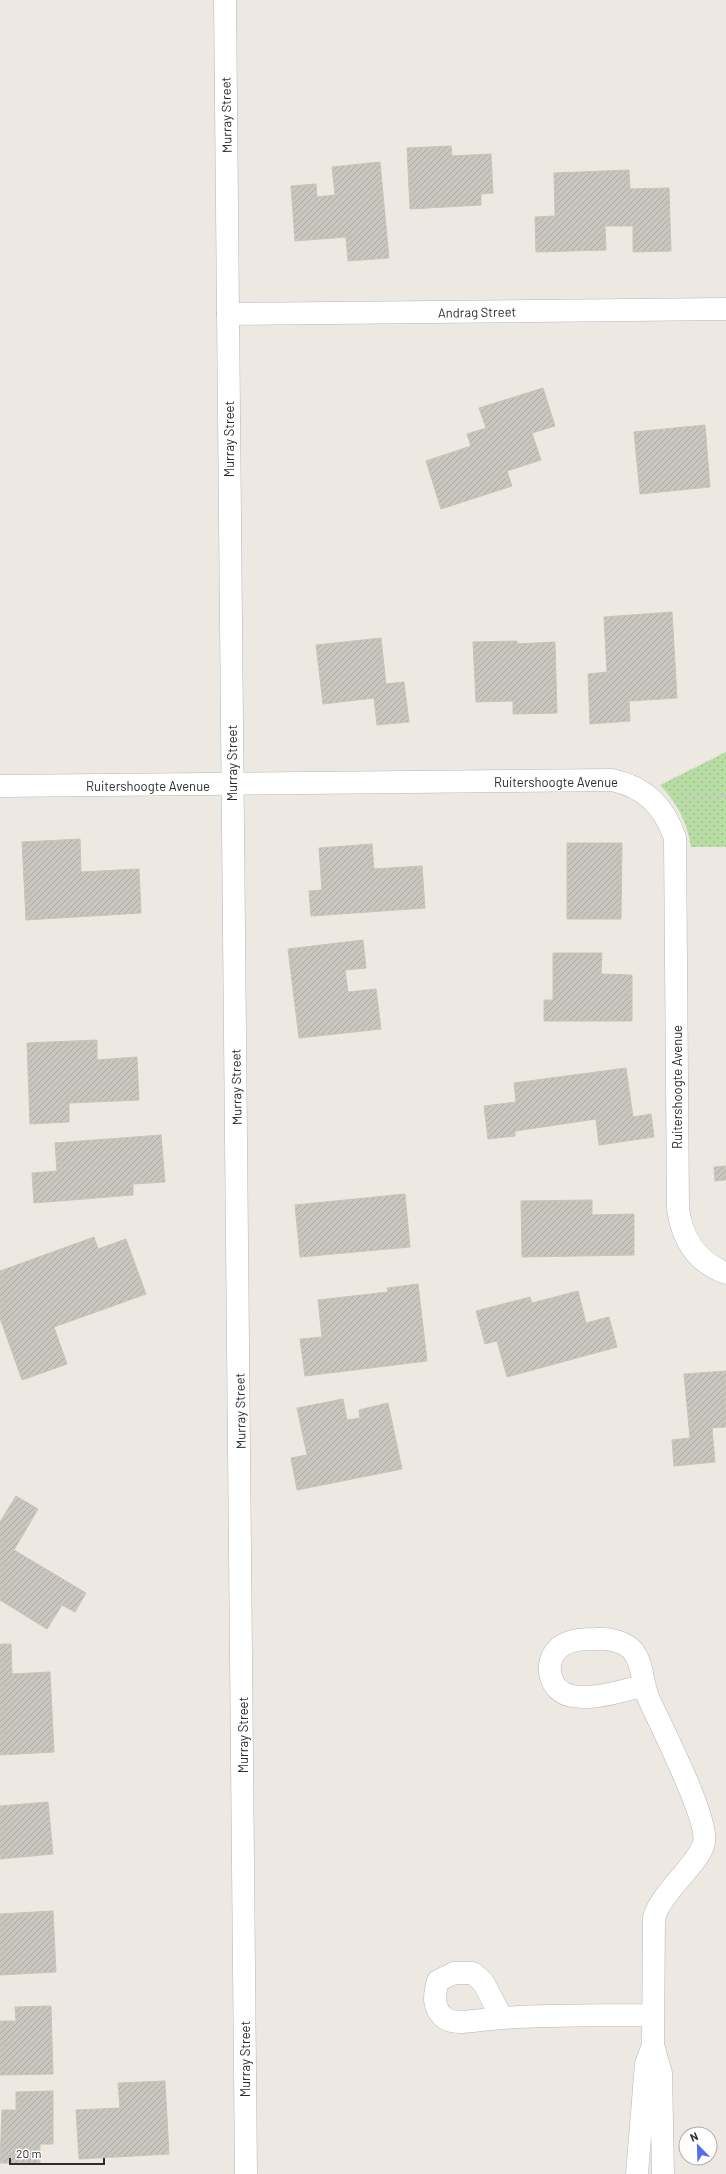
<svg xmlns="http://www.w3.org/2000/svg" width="726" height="2174" font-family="Barlow,sans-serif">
	<defs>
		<pattern id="grass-dots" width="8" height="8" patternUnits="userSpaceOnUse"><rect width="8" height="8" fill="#b7dda4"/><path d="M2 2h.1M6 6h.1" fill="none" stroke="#9ebe8e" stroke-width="1.8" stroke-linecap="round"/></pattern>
		<pattern id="building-hatch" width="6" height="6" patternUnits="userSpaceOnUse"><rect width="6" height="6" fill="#c9c6bf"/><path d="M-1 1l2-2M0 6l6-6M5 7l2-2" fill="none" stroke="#adaaa4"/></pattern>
	</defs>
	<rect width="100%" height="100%" fill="#ede8e1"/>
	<path fill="url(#grass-dots)" d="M726 752V847H691C687 822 678 804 660 785Z"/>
	<path fill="url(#building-hatch)" stroke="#c8c4bb" d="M451 146 452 156 491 154 493 193 481 194V205L410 209 407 148Z
		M380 162 389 258 348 261 346 237 295 241 291 186 316 184 317 197 335 195 332 167Z
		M629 170 630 189 669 188 671 251 633 252V226H605L606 250 536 252 535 217 555 216 554 173Z
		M543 388 555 426 532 433 541 460 507 471 512 486 441 509 426 461 471 446 467 434 486 428 479 408Z
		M705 425 710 487 640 494 634 432Z
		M672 612 677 698 629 701 630 721 590 724 588 674 607 672 604 617Z
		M381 638 386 684 404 682 409 722 377 725 374 698 323 704 316 645Z
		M517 641V644L555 642 557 713 513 714V701L476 702 473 642Z
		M80 839 81 872 139 869 141 913 26 920 22 842Z
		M567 843H622L621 919H567Z
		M372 844 374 869 422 866 425 908 311 916 309 891 322 890 319 848Z
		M363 940 366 968 345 970 348 992 376 989 381 1029 299 1038 288 949Z
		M553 953H602L601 974 632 975V1021H544V1000H553Z
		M97 1040V1060L137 1057 139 1100 69 1103V1122L30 1124 27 1043Z
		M626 1068 633 1117 651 1114 654 1137 599 1145 596 1119 515 1131V1136L488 1139 484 1106 516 1102 514 1083Z
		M161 1135 165 1182 133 1184V1195L34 1203 32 1173 57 1171 55 1143Z
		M726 1166V1180L715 1181 714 1167Z
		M405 1194 410 1247 300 1257 295 1205Z
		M592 1200V1215L634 1214V1255L522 1257 521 1201Z
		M94 1237 98 1249 126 1239 146 1294 54 1327 67 1364 22 1380 0 1318V1271Z
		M418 1284 427 1361 305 1376 300 1339 322 1337 318 1300 388 1292 387 1288Z
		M578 1291 586 1323 609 1317 617 1347 507 1377 497 1341 485 1344 476 1311 530 1297 532 1303Z
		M726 1371V1427L712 1428 715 1462 674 1466 672 1440 690 1438 684 1374Z
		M343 1399 347 1420 360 1418 359 1410 388 1403 402 1469 297 1490 291 1458 307 1455 297 1408Z
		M16 1496 38 1509 14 1550 86 1593 75 1612 62 1605 47 1629 0 1600V1522Z
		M0 1644H11L12 1674 50 1672 54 1752 0 1755Z
		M48 1802 53 1854 0 1859V1806Z
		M53 1911 56 1972 0 1975V1914Z
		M51 2006 53 2074 0 2075V2021H16L15 2007Z
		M165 2081 169 2154 79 2159 76 2110 120 2108 118 2083Z
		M53 2091V2144H40V2163H0L2 2110H16V2092Z"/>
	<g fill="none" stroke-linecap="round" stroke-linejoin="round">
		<defs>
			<path id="street" d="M228 314 726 309
				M0 786 612 780C645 787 664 806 675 838L678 1208C682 1239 696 1262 726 1273
				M643 1686C621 1691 594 1700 572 1696 549 1692 542 1662 560 1647 571 1639 584 1639 597 1639 610 1638 625 1642 633 1651 643 1663 642 1683 648 1697 660 1725 709 1818 704 1842 701 1862 663 1890 654 1917L653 2045 661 2073 663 2174
				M502 2018 483 1982 473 1973H454L438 1981C434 1995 432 2009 446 2019 456 2025 480 2020 491 2019 545 2014 600 2016 653 2015
				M637 2174 646 2064 653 2045"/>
			<path id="secondary" d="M225 0 246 2174"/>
		</defs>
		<use href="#street" stroke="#b4b7bf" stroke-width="23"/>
		<use href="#secondary" stroke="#b4b7bf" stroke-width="23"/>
		<path stroke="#c8c8c8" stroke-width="2.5" stroke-dasharray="3 2" stroke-linecap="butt" d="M684 796H726"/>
		<use href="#street" stroke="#fff" stroke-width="22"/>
		<use href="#secondary" stroke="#fff" stroke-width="22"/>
	</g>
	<g text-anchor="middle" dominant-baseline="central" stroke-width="3" stroke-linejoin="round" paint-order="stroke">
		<g font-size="13" fill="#2d2d2d" stroke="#fff">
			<text transform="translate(226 115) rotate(-91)">Murray Street</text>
			<text transform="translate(477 312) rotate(-1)">Andrag Street</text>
			<text transform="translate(229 439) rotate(-90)">Murray Street</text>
			<text transform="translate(232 763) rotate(-90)">Murray Street</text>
			<text x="556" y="782">Ruitershoogte Avenue</text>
			<text x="148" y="786">Ruitershoogte Avenue</text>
			<text transform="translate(236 1087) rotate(-91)">Murray Street</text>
			<text transform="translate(677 1087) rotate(-90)">Ruitershoogte Avenue</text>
			<text transform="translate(240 1411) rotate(-91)">Murray Street</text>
			<text transform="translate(243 1735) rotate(-90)">Murray Street</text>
			<text transform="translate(245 2059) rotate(-90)">Murray Street</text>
		</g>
	</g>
	<g transform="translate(698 2146) rotate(337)"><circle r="19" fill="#ffffff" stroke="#ababab"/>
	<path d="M0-3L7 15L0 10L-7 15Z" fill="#536ee8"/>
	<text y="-6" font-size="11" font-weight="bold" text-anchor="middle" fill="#2d2d2d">N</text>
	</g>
	<path d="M10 2158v6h94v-6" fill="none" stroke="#2d2d2d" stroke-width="2"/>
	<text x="16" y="2158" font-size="12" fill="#2d2d2d" stroke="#ffffff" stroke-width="3" paint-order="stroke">20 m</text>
</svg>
